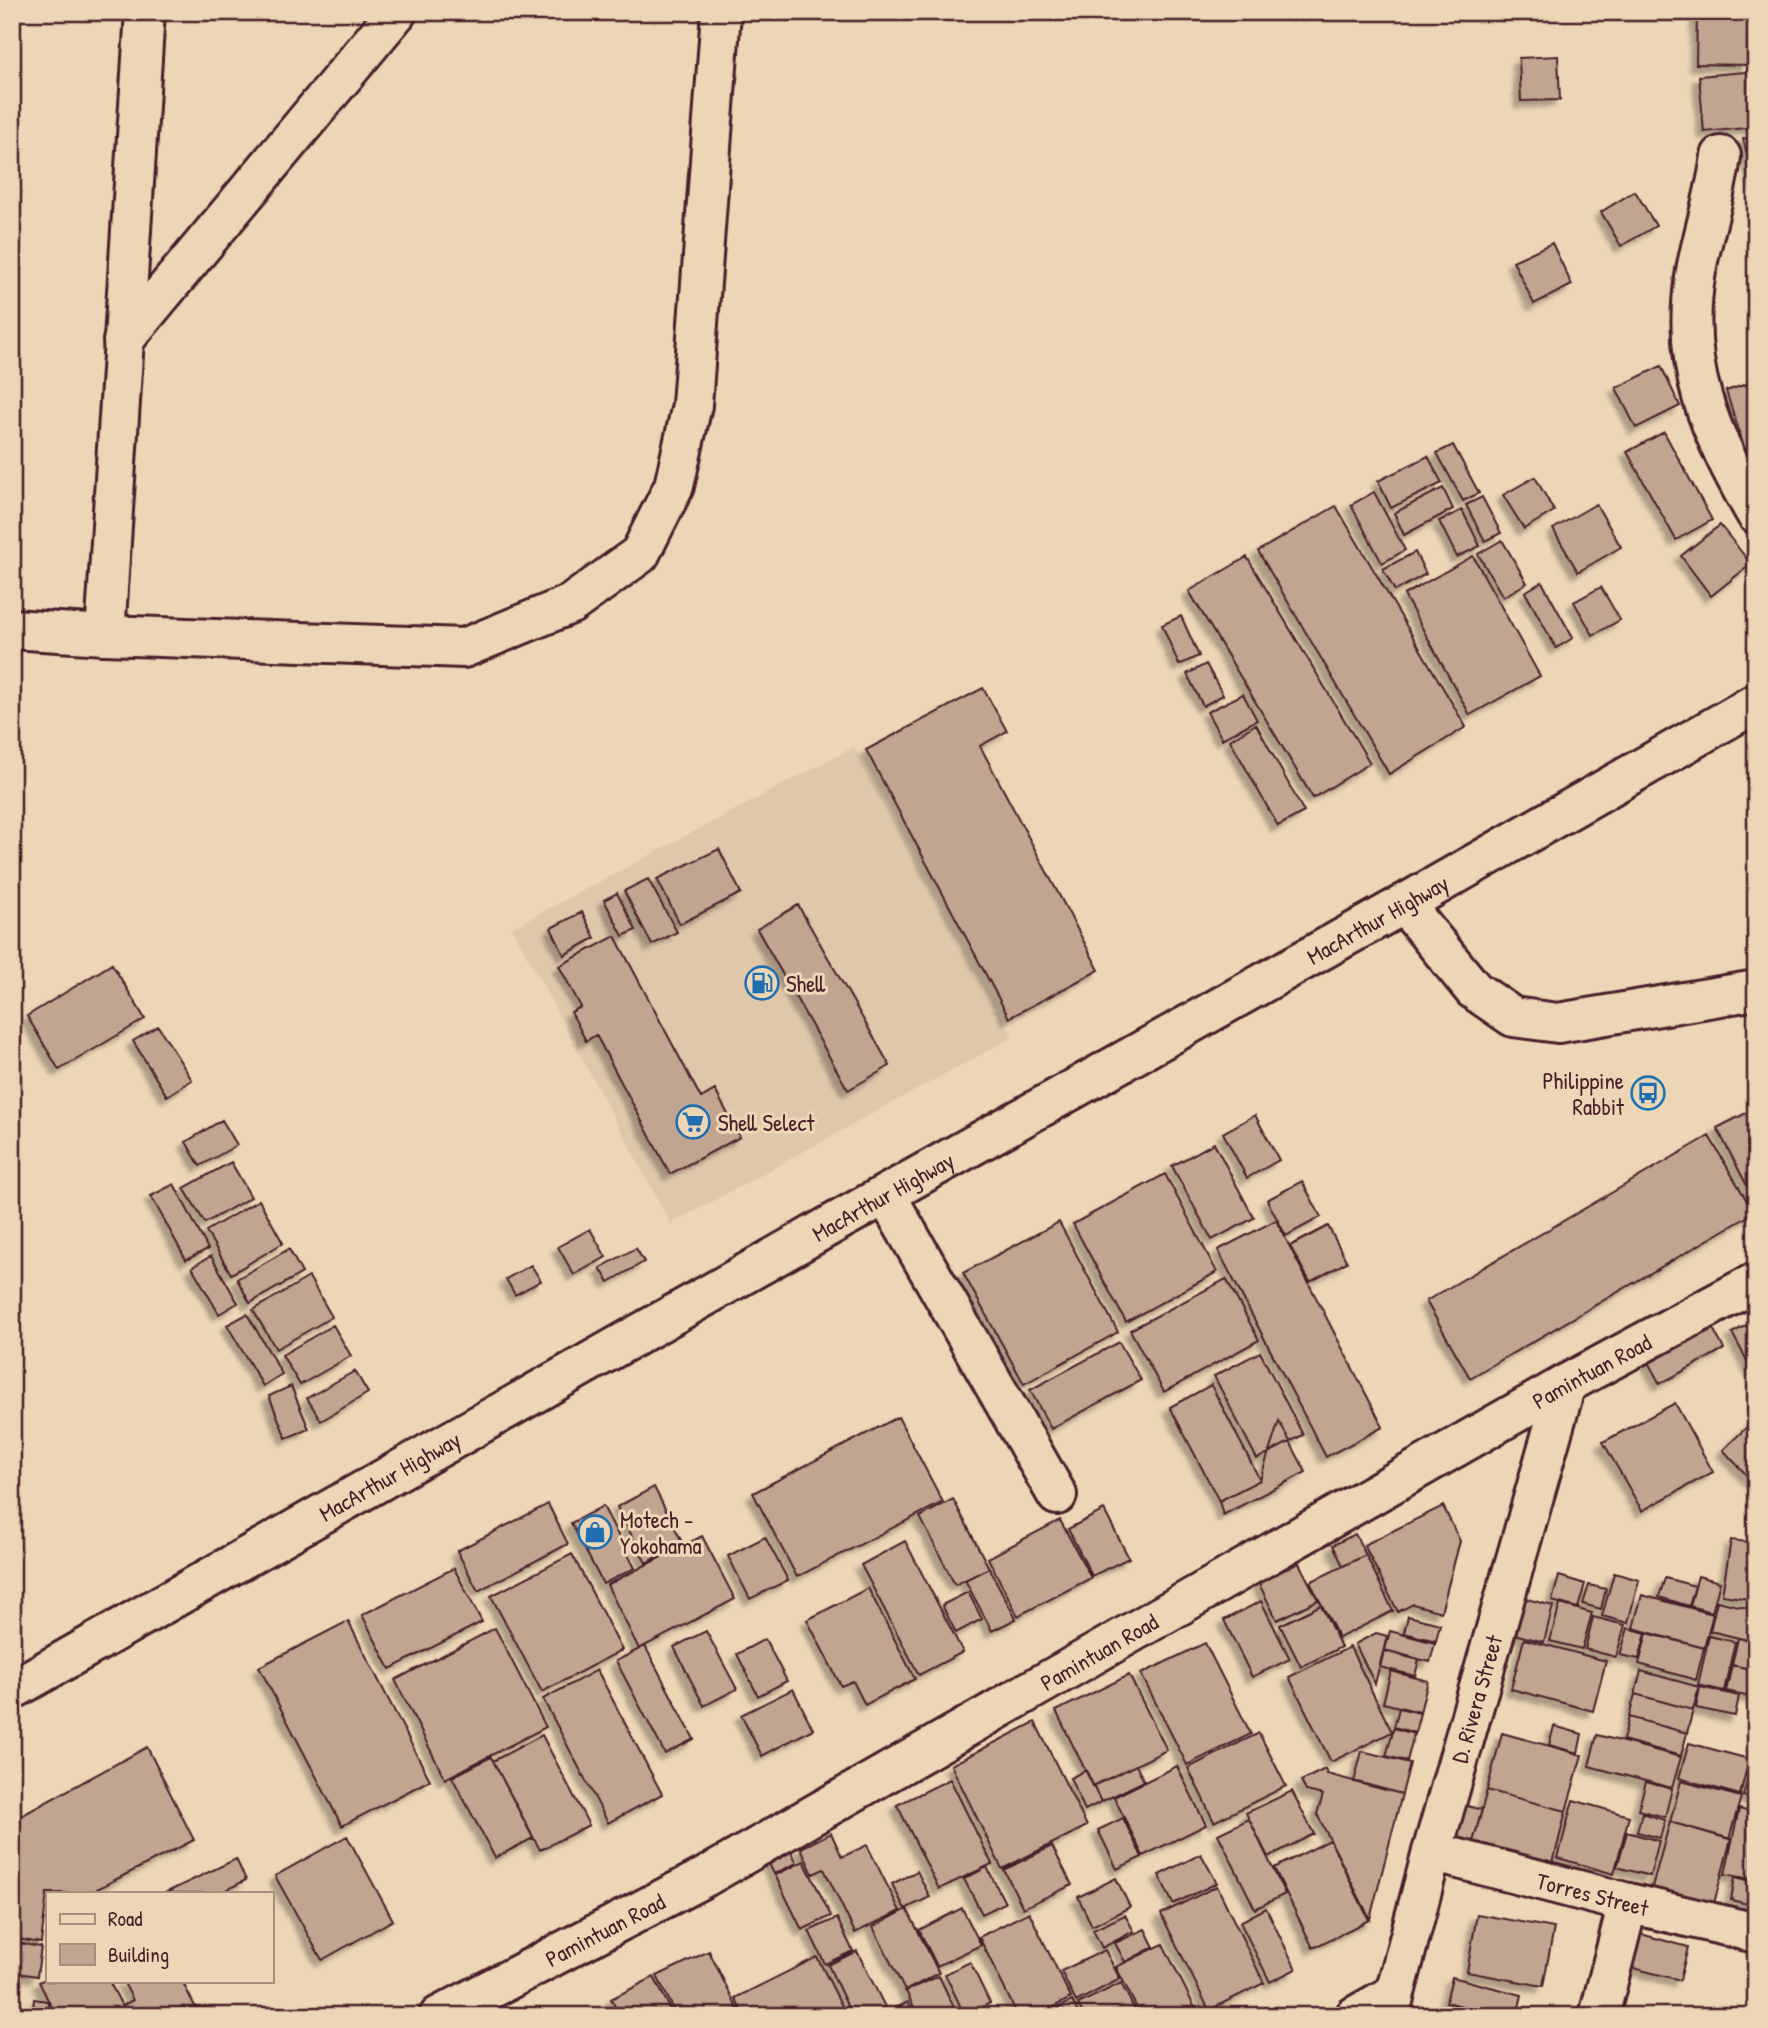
<svg xmlns="http://www.w3.org/2000/svg" width="1768" height="2028" font-family="'Patrick Hand',sans-serif">
	<defs>
		<filter id="shadow"><feDropShadow dx="-6" dy="6" stdDeviation="2" flood-color="#0004"/></filter>
	</defs>
	<rect width="100%" height="100%" fill="#ecd6b5"/>
	<filter id="ink" filterUnits="userSpaceOnUse"><feTurbulence type="fractalNoise" baseFrequency=".0143" numOctaves="2"/><feDisplacementMap in="SourceGraphic" scale="14" xChannelSelector="R" yChannelSelector="G"/><feConvolveMatrix kernelMatrix="1 2 1 2 8 2 1 2 1" color-interpolation-filters="sRGB"/></filter>
	<g filter="url(#ink)">
		<path fill="#dfc7aa" d="M854 747 1013 1037 671 1224 512 928Z"/>
		<path fill="#c1a591" stroke="#4a1f2b" stroke-width="2" filter="url(#shadow)" d="M1697 12H1748L1747 65 1696 64Z
			M1558 56 1560 100 1521 101 1519 58Z
			M1756 71V127L1704 132 1699 76Z
			M1756 135V186L1743 139Z
			M1635 191 1656 226 1621 246 1601 212Z
			M1552 243 1572 285 1534 304 1513 261Z
			M1661 366 1680 406 1636 428 1616 388Z
			M1756 381V446L1745 450 1726 391Z
			M1664 432 1712 520 1676 540 1627 452Z
			M1453 445 1479 493 1463 501 1437 453Z
			M1428 456 1442 483 1391 508 1378 481Z
			M1535 477 1554 511 1524 529 1503 495Z
			M1443 488 1453 509 1404 535 1394 513Z
			M1374 492 1405 550 1382 563 1351 505Z
			M1482 497 1501 533 1485 541 1466 505Z
			M1596 504 1621 547 1578 572 1553 529Z
			M1336 506 1466 727 1389 774 1258 551Z
			M1462 510 1480 546 1457 557 1439 521Z
			M1720 525 1751 564 1711 596 1681 556Z
			M1502 540 1527 583 1503 597 1478 554Z
			M1415 552 1426 574 1395 591 1383 569Z
			M1473 556 1540 676 1470 715 1404 595Z
			M1247 557 1370 763 1313 798 1189 591Z
			M1542 582 1573 638 1556 648 1525 592Z
			M1601 587 1620 620 1593 635 1574 602Z
			M1181 616 1199 656 1179 665 1162 625Z
			M1206 664 1223 695 1203 706 1187 674Z
			M983 688 1007 731 980 746 1099 970 1009 1018 866 750Z
			M1243 694 1257 720 1222 739 1207 712Z
			M1256 724 1304 812 1278 826 1230 740Z
			M719 849 741 893 680 924 657 879Z
			M648 879 677 932 652 945 624 891Z
			M617 893 636 930 623 936 604 900Z
			M798 905 890 1066 848 1090 757 929Z
			M582 912 595 938 564 955 551 928Z
			M615 936 701 1098 715 1090 740 1137 670 1174 596 1035 586 1041 571 1012 581 1007 559 966Z
			M112 964 145 1019 59 1070 27 1016Z
			M158 1026 192 1080 167 1096 133 1041Z
			M1756 1108V1203L1717 1128Z
			M1255 1115 1279 1160 1247 1178 1223 1133Z
			M222 1120 237 1145 200 1166 186 1142Z
			M1709 1136 1754 1213 1470 1378 1426 1301Z
			M1214 1143 1254 1218 1212 1240 1172 1166Z
			M231 1162 251 1197 205 1223 184 1188Z
			M1165 1174 1217 1272 1126 1322 1073 1224Z
			M1302 1181 1321 1217 1286 1236 1267 1200Z
			M174 1184 208 1249 186 1260 151 1196Z
			M259 1200 283 1243 231 1274 206 1231Z
			M1276 1220 1383 1427 1326 1457 1218 1250Z
			M1059 1222 1118 1332 1024 1384 963 1273Z
			M1328 1226 1347 1262 1310 1282 1290 1246Z
			M590 1229 606 1257 574 1275 558 1247Z
			M636 1248 644 1262 609 1282 600 1268Z
			M289 1249 302 1273 250 1303 237 1279Z
			M211 1256 238 1303 219 1314 192 1267Z
			M531 1265 541 1281 515 1295 506 1279Z
			M309 1277 332 1317 276 1349 253 1310Z
			M1226 1279 1259 1340 1164 1392 1130 1330Z
			M247 1314 282 1374 263 1386 227 1325Z
			M1708 1319 1724 1349 1660 1384 1644 1355Z
			M1756 1320V1377L1732 1333Z
			M333 1325 351 1356 300 1385 282 1355Z
			M1119 1342 1141 1380 1051 1429 1030 1390Z
			M1260 1352 1303 1435 1257 1459 1214 1376Z
			M355 1371 368 1393 321 1421 307 1398Z
			M1211 1385 1260 1480 1219 1501 1170 1407Z
			M291 1386 309 1429 286 1438 269 1396Z
			M1675 1403 1713 1472 1642 1511 1603 1442Z
			M898 1417 943 1502 797 1577 753 1493Z
			M1756 1418V1485L1723 1450Z
			M1279 1421 1306 1472 1223 1515 1219 1501 1260 1480Z
			M654 1487 683 1544 646 1563 617 1507Z
			M953 1499 989 1568 955 1585 920 1517Z
			M548 1504 568 1544 478 1591 457 1551Z
			M603 1506 635 1568 603 1584 571 1523Z
			M1443 1506 1460 1541 1441 1612 1413 1604 1398 1612 1364 1545Z
			M1104 1510 1129 1558 1092 1576 1068 1529Z
			M1060 1520 1091 1578 1018 1616 988 1558Z
			M1756 1529V1600L1722 1595 1731 1540 1748 1542Z
			M1355 1534 1366 1555 1343 1566 1333 1545Z
			M702 1536 735 1599 639 1649 607 1585Z
			M765 1537 788 1580 750 1599 728 1556Z
			M905 1541 963 1652 919 1675 861 1565Z
			M572 1554 622 1650 542 1692 491 1596Z
			M1366 1555 1393 1611 1339 1638 1310 1582Z
			M1299 1563 1318 1600 1277 1620 1258 1582Z
			M454 1568 482 1622 390 1669 362 1615Z
			M989 1568 1016 1619 992 1631 965 1580Z
			M1614 1573 1639 1580 1628 1623 1602 1616Z
			M1559 1576 1585 1584 1578 1608 1552 1601Z
			M1698 1576 1720 1582 1712 1612 1690 1606Z
			M1665 1578 1695 1586 1689 1606 1659 1597Z
			M1589 1585 1606 1589 1601 1609 1583 1604Z
			M868 1588 915 1679 865 1705 853 1681 841 1686 807 1620Z
			M968 1592 982 1619 956 1633 942 1605Z
			M1512 1595 1553 1606 1544 1642 1503 1631Z
			M1642 1595 1713 1614 1704 1648 1633 1628Z
			M1261 1601 1290 1659 1252 1677 1224 1620Z
			M1717 1601 1756 1610V1642L1710 1631Z
			M1560 1604 1592 1613 1582 1649 1550 1641Z
			M1321 1605 1341 1647 1301 1667 1280 1625Z
			M1408 1616 1440 1624 1436 1641 1404 1633Z
			M1593 1617 1625 1625 1616 1657 1585 1649Z
			M348 1621 430 1780 342 1826 259 1667Z
			M495 1628 546 1727 445 1779 395 1680Z
			M1628 1628 1646 1633 1639 1659 1620 1655Z
			M706 1631 737 1689 704 1706 674 1647Z
			M1390 1631 1435 1643 1430 1662 1385 1650Z
			M1376 1633 1387 1636 1375 1684 1355 1644Z
			M1647 1633 1704 1648 1696 1680 1639 1664Z
			M1709 1636 1735 1642 1724 1691 1698 1685Z
			M1738 1638 1756 1642V1670L1732 1665Z
			M765 1639 787 1681 758 1696 737 1654Z
			M1524 1639 1606 1661 1593 1711 1511 1689Z
			M1205 1643 1251 1734 1187 1765 1141 1674Z
			M645 1646 694 1739 665 1754 616 1661Z
			M1350 1647 1392 1732 1331 1762 1289 1677Z
			M1384 1651 1419 1660 1415 1676 1380 1667Z
			M1732 1665 1756 1670V1697L1726 1691Z
			M597 1670 662 1794 608 1823 543 1699Z
			M1391 1671 1428 1681 1420 1712 1383 1703Z
			M1641 1671 1699 1687 1693 1710 1635 1694Z
			M1129 1675 1167 1750 1093 1786 1056 1711Z
			M1700 1687 1739 1696 1735 1716 1696 1708Z
			M793 1689 813 1729 762 1756 741 1715Z
			M1635 1694 1693 1710 1687 1733 1629 1717Z
			M1399 1708 1420 1713 1415 1733 1394 1727Z
			M1629 1717 1687 1733 1681 1756 1623 1740Z
			M1035 1722 1087 1826 1002 1869 951 1765Z
			M1554 1726 1582 1734 1578 1753 1549 1745Z
			M1394 1728 1414 1734 1407 1761 1386 1756Z
			M1259 1733 1286 1786 1214 1822 1188 1768Z
			M1502 1733 1582 1755 1566 1811 1487 1790Z
			M542 1735 589 1825 540 1850 493 1761Z
			M1597 1735 1681 1757 1672 1788 1589 1766Z
			M1689 1743 1749 1759 1740 1795 1679 1778Z
			M147 1747 194 1840 97 1889 99 1893H47L41 1943 12 1938V1831L19 1817Z
			M1362 1751 1410 1763 1402 1794 1354 1782Z
			M491 1757 533 1838 495 1858 452 1777Z
			M1753 1760H1756V1800L1743 1796Z
			M1136 1765 1144 1781 1101 1802 1093 1786Z
			M1177 1766 1206 1825 1143 1856 1114 1797Z
			M1325 1769 1327 1774 1402 1794 1370 1919 1317 1814 1323 1795 1306 1791 1301 1781Z
			M1086 1770 1101 1802 1085 1810 1070 1778Z
			M950 1779 992 1864 939 1889 897 1805Z
			M1681 1781 1741 1797 1729 1839 1670 1822Z
			M1646 1782 1672 1789 1665 1817 1638 1810Z
			M1487 1790 1566 1811 1552 1867 1472 1846Z
			M1292 1791 1314 1834 1268 1857 1246 1813Z
			M1573 1800 1629 1816 1614 1874 1558 1858Z
			M1460 1804 1482 1810 1472 1846 1451 1840Z
			M1739 1809 1756 1813V1880L1725 1874Z
			M1642 1813 1665 1820 1660 1838 1637 1832Z
			M1123 1818 1142 1857 1117 1869 1098 1830Z
			M1249 1819 1285 1894 1255 1909 1218 1834Z
			M1670 1822 1731 1839 1712 1911 1650 1894Z
			M1627 1832 1659 1841 1650 1876 1617 1867Z
			M831 1833 842 1857 867 1845 900 1911 855 1933 824 1869 813 1874 801 1848Z
			M783 1835 797 1863 774 1874 761 1847Z
			M347 1836 393 1920 322 1960 275 1876Z
			M1330 1840 1369 1920 1313 1948 1274 1868Z
			M1052 1846 1072 1885 1023 1908 1004 1870Z
			M1201 1854 1217 1883 1173 1904 1159 1875Z
			M236 1859 246 1880 220 1893H165Z
			M804 1861 831 1916 802 1930 775 1875Z
			M987 1867 1005 1903 982 1914 964 1879Z
			M917 1871 930 1897 905 1909 892 1884Z
			M1735 1877 1756 1882V1906L1731 1900Z
			M1116 1878 1130 1907 1092 1926 1078 1897Z
			M1217 1886 1264 1983 1209 2010 1161 1914Z
			M962 1908 981 1945 937 1966 919 1930Z
			M1266 1908 1296 1969 1270 1982 1240 1922Z
			M907 1909 939 1973 905 1991 873 1927Z
			M1029 1912 1071 1998 1036 2016H1018L979 1937Z
			M1477 1914 1554 1928 1543 1986 1467 1972Z
			M1125 1915 1134 1931 1102 1948 1093 1930Z
			M837 1918 853 1951 825 1964 809 1931Z
			M1145 1929 1154 1947 1125 1962 1115 1943Z
			M1637 1933 1688 1947 1680 1980 1629 1967Z
			M12 1942 41 1947 37 1976 12 1972Z
			M1163 1944 1199 2016H1141L1116 1967Z
			M1105 1950 1120 1979 1076 2002 1061 1971Z
			M709 1951 741 2016H677L657 1976Z
			M857 1951 887 2011 878 2016H852L828 1965Z
			M817 1957 847 2016H744L735 1998Z
			M970 1962 990 2003 965 2016 945 1974Z
			M939 1976 958 2016H918L906 1991Z
			M654 1977 674 2016H620L611 1999Z
			M1452 1977 1522 1995 1517 2016H1502L1446 2002Z
			M47 1978V1981H109L122 2006 133 2000 123 1981H182L200 2016H56L39 1982Z
			M1121 1983 1138 2016H1084L1078 2004Z
			M34 1999 47 2001 55 2016H32Z
			M1072 2001 1080 2016H1042Z
			M908 2002 915 2016H880Z
			M1451 2005 1494 2016H1448Z"/>
		<g fill="none" stroke-linecap="round" stroke-linejoin="round">
			<defs>
				<g id="minor">
					<path d="M1721 156C1716 195 1703 232 1696 271 1679 366 1710 433 1756 514"/>
					<path d="M123 341 397 12"/>
					<path d="M12 629 105 635 464 648 571 604 640 554 674 486 692 405 721 12"/>
					<path d="M105 635 145 12"/>
					<path d="M1404 904 1474 990 1513 1017 1558 1023 1756 990"/>
					<path d="M886 1195 1057 1495"/>
					<path id="s1" d="M1432 1852 1628 1903 1756 1933"/>
					<path id="s2" d="M439 2016 705 1877 1566 1384 1756 1282"/>
					<path d="M1355 2016 1394 1994"/>
					<path id="s3" d="M1389 2016 1432 1852 1566 1384"/>
					<path d="M1599 2016 1628 1903"/>
				</g>
				<g id="highway">
					<path id="s4" d="M12 1690 838 1221 1404 904 1756 703"/>
				</g>
			</defs>
			<use href="#minor" stroke="#4a1f2b" stroke-width="44"/>
			<use href="#highway" stroke="#4a1f2b" stroke-width="44"/>
			<use href="#minor" stroke="#ecd6b5" stroke-width="38"/>
			<use href="#highway" stroke="#ecd6b5" stroke-width="38"/>
		</g>
	</g>
	<defs>
		<symbol id="fuel-ring" viewBox="-11 -11 22 22"><circle r="9.5" fill="#ecd6b5" stroke="#1f6fb2" stroke-width="1.5"/><path d="M-5.5-6h7V0h2V4h1.3V-2.5L3-4.5l.8-.8L6-3V5H2.5V1h-1V6h-7ZM-4.2-4.7v3.2H.2V-4.7Z" fill="#1f6fb2"/></symbol>
		<symbol id="bus-ring" viewBox="-11 -11 22 22"><circle r="9.5" fill="#ecd6b5" stroke="#1f6fb2" stroke-width="1.5"/><path d="M-5-6H5V4H4V6H2V4H-2V6H-4V4H-5ZM-3.5-4V0h7V-4ZM-3.5 1.2v1.5H-2V1.2ZM2 1.2v1.5H3.5V1.2Z" fill="#1f6fb2"/></symbol>
		<symbol id="supermarket-ring" viewBox="-11 -11 22 22"><circle r="9.5" fill="#ecd6b5" stroke="#1f6fb2" stroke-width="1.5"/><path d="M-6-5.5h2.5l.6 2H6L4.5 2H-2.5L-4.4-4H-6ZM-1.5 3.2a1.3 1.3 0 1 0 .1 0ZM3 3.2a1.3 1.3 0 1 0 .1 0Z" fill="#1f6fb2"/></symbol>
		<symbol id="shop-ring" viewBox="-11 -11 22 22"><circle r="9.5" fill="#ecd6b5" stroke="#1f6fb2" stroke-width="1.5"/><path d="M-5-2.5h2.3a2.7 3.5 0 0 1 5.4 0H5L5.5 6h-11ZM-1.5-2.5h3a1.5 2.3 0 0 0-3 0Z" fill="#1f6fb2"/></symbol>
	</defs>
	<g fill-rule="evenodd">
		<use href="#fuel-ring" x="743" y="964" width="38" height="38"/>
		<use href="#bus-ring" x="1629" y="1074" width="38" height="38"/>
		<use href="#supermarket-ring" x="674" y="1103" width="38" height="38"/>
		<use href="#shop-ring" x="576" y="1513" width="38" height="38"/>
	</g>
	<g text-anchor="middle" dominant-baseline="central" stroke-width="6" stroke-linejoin="round" paint-order="stroke">
		<g font-size="23" fill="#4a1f2b" stroke="#ecd6b5">
			<text stroke="none"><textPath href="#s4" startOffset="1568">MacArthur Highway</textPath></text>
			<text stroke="none"><textPath href="#s4" startOffset="1001">MacArthur Highway</textPath></text>
			<text stroke="none"><textPath href="#s2" startOffset="1321">Pamintuan Road</textPath></text>
			<text stroke="none"><textPath href="#s4" startOffset="434">MacArthur Highway</textPath></text>
			<text stroke="none"><textPath href="#s2" startOffset="754">Pamintuan Road</textPath></text>
			<text stroke="none"><textPath href="#s3" startOffset="329">D. Rivera Street</textPath></text>
			<text stroke="none"><textPath href="#s1" startOffset="166">Torres Street</textPath></text>
			<text stroke="none"><textPath href="#s2" startOffset="187">Pamintuan Road</textPath></text>
		</g>
		<g font-size="23" fill="#4a1f2b" stroke="#ecd6b5" text-anchor="start">
			<text x="786" y="983">Shell</text>
			<text x="1624" y="1080" text-anchor="end">Philippine<tspan x="1624" dy="26">Rabbit</tspan></text>
			<text x="718" y="1122">Shell Select</text>
			<text x="620" y="1519">Motech -<tspan x="620" dy="26">Yokohama</tspan></text>
		</g>
	</g>
	<rect width="1768" height="2028" fill="none" stroke="#ecd6b5" stroke-width="42"/>
	<rect x="21" y="21" width="1726" height="1986" fill="none" stroke="#4a1f2b" stroke-width="2.5" filter="url(#ink)"/>
	<rect x="46" y="1892" width="228" height="91" fill="#ecd6b5" stroke="#ab8d7e" stroke-width="2"/>
	<rect x="60" y="1914" width="35" height="10" fill="#ecd6b5" stroke="#ab8d7e" stroke-width="2"/>
	<text x="108" y="1926" font-size="21" fill="#4a1f2b">Road</text>
	<rect x="60" y="1944" width="35" height="21" fill="#c1a591" stroke="#ab8d7e" stroke-width="2"/>
	<text x="108" y="1962" font-size="21" fill="#4a1f2b">Building</text>
</svg>
